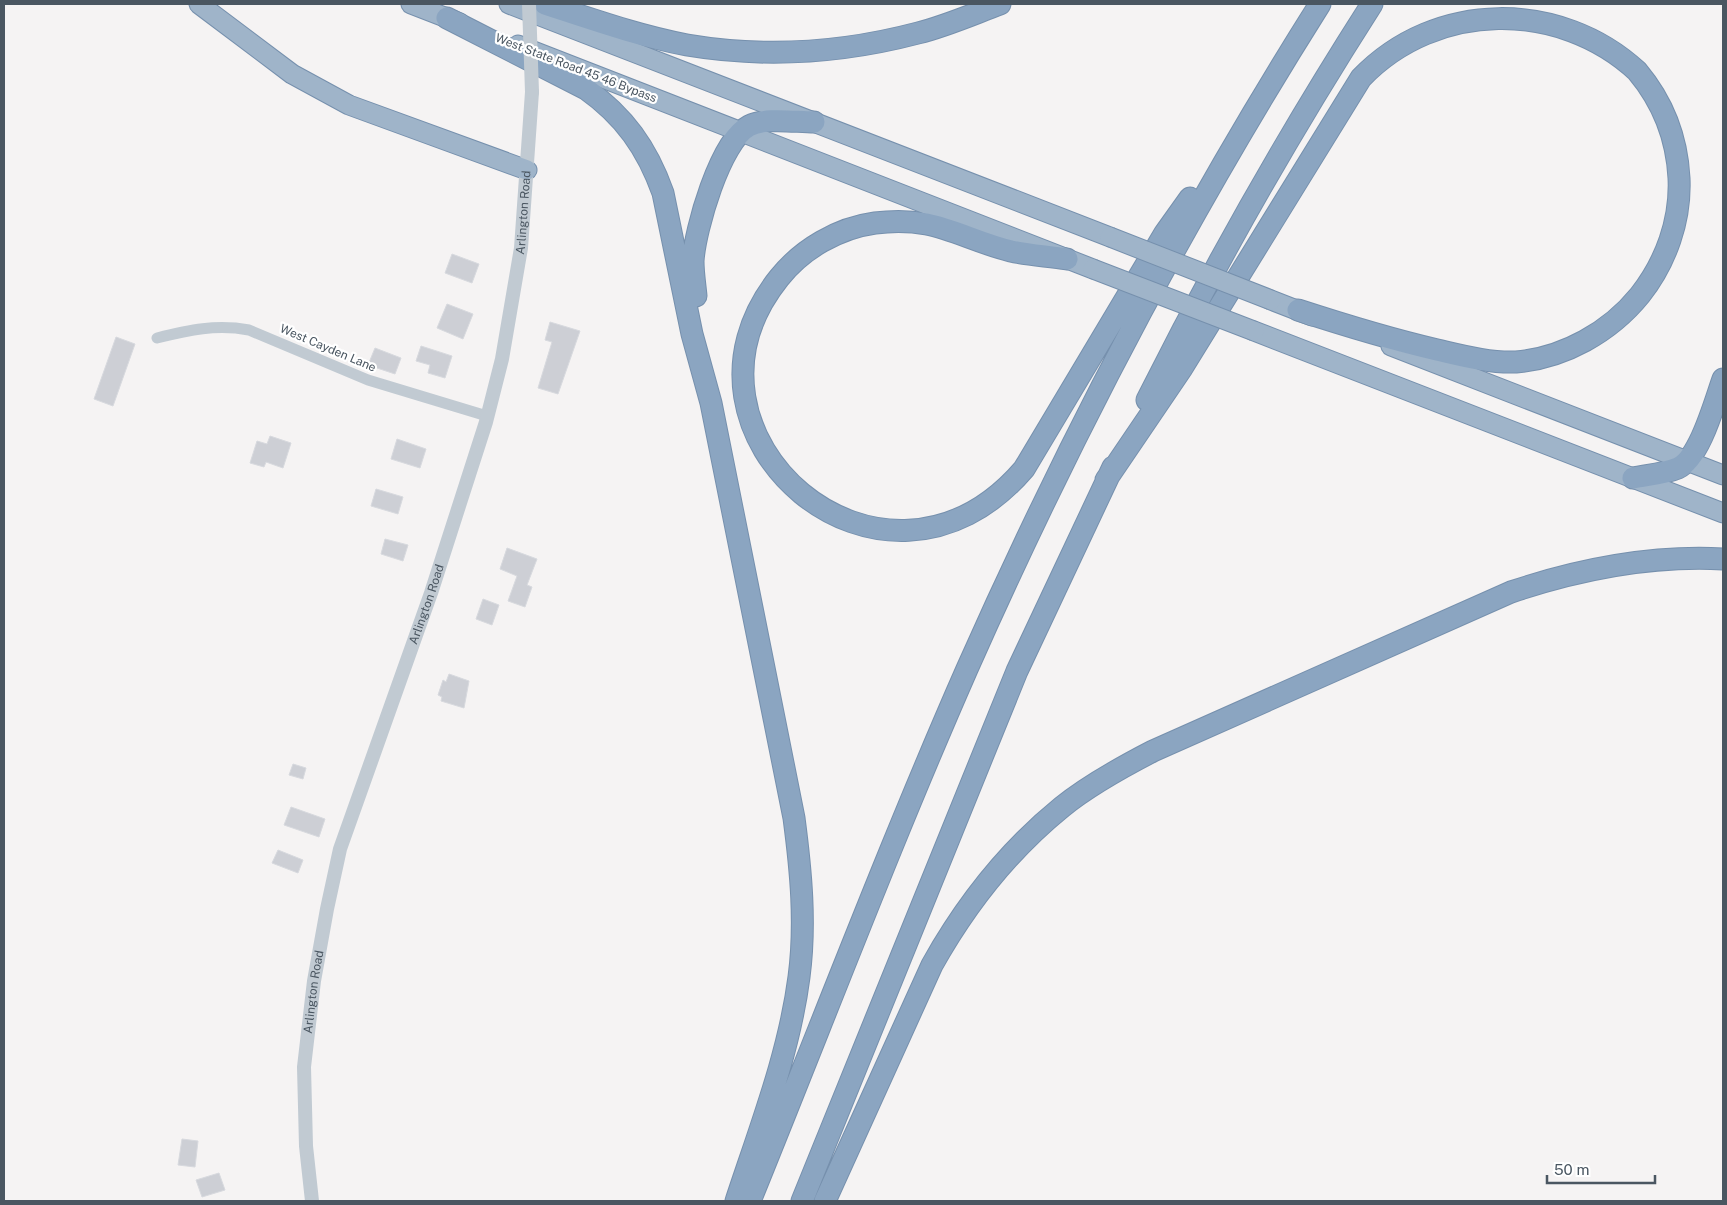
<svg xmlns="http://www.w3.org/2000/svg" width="1727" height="1205" font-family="'Public Sans',sans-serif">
	<rect width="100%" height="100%" fill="#f5f3f3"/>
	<path fill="#cdcfd5" stroke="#d7d9de" d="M452 254 479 264 472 283 445 273Z
		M447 304 473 314 463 339 437 328Z
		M550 322 580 331 558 394 538 388 552 342 545 340Z
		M116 337 135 344 113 406 94 399Z
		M421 346 452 356 445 378 428 373 430 365 416 361Z
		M375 348 401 358 395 374 368 365Z
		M270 436 291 443 283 468 266 462 264 467 250 463 257 441 267 444Z
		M397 439 426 449 420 468 391 459Z
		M376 489 403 497 398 514 371 506Z
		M385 539 408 545 403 561 381 554Z
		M507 548 537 559 527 585 532 587 525 607 508 601 517 576 500 569Z
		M483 599 499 605 492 625 476 619Z
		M449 674 469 681 464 708 441 701 442 697 438 695 443 680 446 682Z
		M293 764 306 768 303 779 289 775Z
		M291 807 325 819 319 837 284 825Z
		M278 850 303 860 298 873 272 863Z
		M182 1139 198 1141 195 1167 178 1165Z
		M219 1173 225 1190 202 1197 196 1180Z"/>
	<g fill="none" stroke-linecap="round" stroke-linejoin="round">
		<defs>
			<path id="trunk" d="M199 4 292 74 349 105 527 170
				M411 4 460 23
				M509 4 1110 237
				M518 45 1093 269
				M1271 300 1312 316
				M1254 331 1723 513
				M1391 346 1723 475"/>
			<path id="motorway" d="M545 4C591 19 639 36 687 45 764 58 842 53 918 33 946 26 973 14 1000 4
				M447 18 586 89C624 116 647 148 663 193L692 334 711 403 794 818C801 871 806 924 799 977 789 1054 760 1128 736 1201
				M1067 259C1049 256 1029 255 1011 251 959 238 935 215 875 223 838 228 802 249 779 278 654 434 883 633 1024 469L1165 233 1190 198
				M696 296C695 285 693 273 693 261 695 230 720 141 749 126 766 117 794 122 814 122
				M1147 400C1215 264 1290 132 1372 4
				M1633 478C1647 475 1664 474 1678 468 1700 458 1715 401 1723 379
				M1106 480 1182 368 1361 78C1436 0 1560 0 1637 71 1663 102 1677 139 1679 178 1681 220 1666 262 1640 295 1610 332 1564 358 1516 362 1489 363 1463 356 1437 350 1390 339 1344 325 1298 310
				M750 1201C822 1024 890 844 967 669 1069 439 1186 216 1320 4
				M802 1201 1017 671 1113 467
				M825 1201 932 965C965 906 1009 850 1062 807 1089 785 1122 767 1153 751L1511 592C1580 569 1650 555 1723 559"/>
		</defs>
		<use href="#trunk" stroke="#7690ad" stroke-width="21"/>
		<use href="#motorway" stroke="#7690ad" stroke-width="23"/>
		<path stroke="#c1cad2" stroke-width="11" d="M157 338C189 330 216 324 249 330L368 380 487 416"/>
		<path stroke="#c1cad2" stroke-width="14" id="s1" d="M312 1201 306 1146 304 1067 314 981 327 909 340 849 431 593 486 422 502 359 521 248 532 92"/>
		<use href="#trunk" stroke="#9fb4c9" stroke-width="19"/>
		<use href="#motorway" stroke="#8ba5c1" stroke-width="21"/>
		<defs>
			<path id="trunk-bridge" d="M1110 237 1271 300
				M1093 269 1254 331"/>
		</defs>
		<use href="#trunk-bridge" stroke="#7690ad" stroke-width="21" stroke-linecap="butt"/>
		<path stroke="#c1cad2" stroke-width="14" d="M529 4 532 92"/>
		<use href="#trunk-bridge" stroke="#9fb4c9" stroke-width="19"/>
	</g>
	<g text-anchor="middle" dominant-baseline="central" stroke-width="4.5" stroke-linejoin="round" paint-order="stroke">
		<g font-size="12" fill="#4a5661" stroke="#fff">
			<text transform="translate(576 68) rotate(21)">West State Road 45 46 Bypass</text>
			<text stroke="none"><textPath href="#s1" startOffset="1020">Arlington Road</textPath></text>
			<text transform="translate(328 348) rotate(23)">West Cayden Lane</text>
			<text stroke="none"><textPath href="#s1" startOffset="615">Arlington Road</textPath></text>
			<text stroke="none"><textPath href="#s1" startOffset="210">Arlington Road</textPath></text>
		</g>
	</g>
	<rect width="1727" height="1205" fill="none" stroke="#4a5661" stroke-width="10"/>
	<path d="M1547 1175v8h108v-8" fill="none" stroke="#4a5661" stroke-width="2.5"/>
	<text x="1554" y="1175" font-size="15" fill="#4a5661" stroke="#ffffff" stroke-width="4" paint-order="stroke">50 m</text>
</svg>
